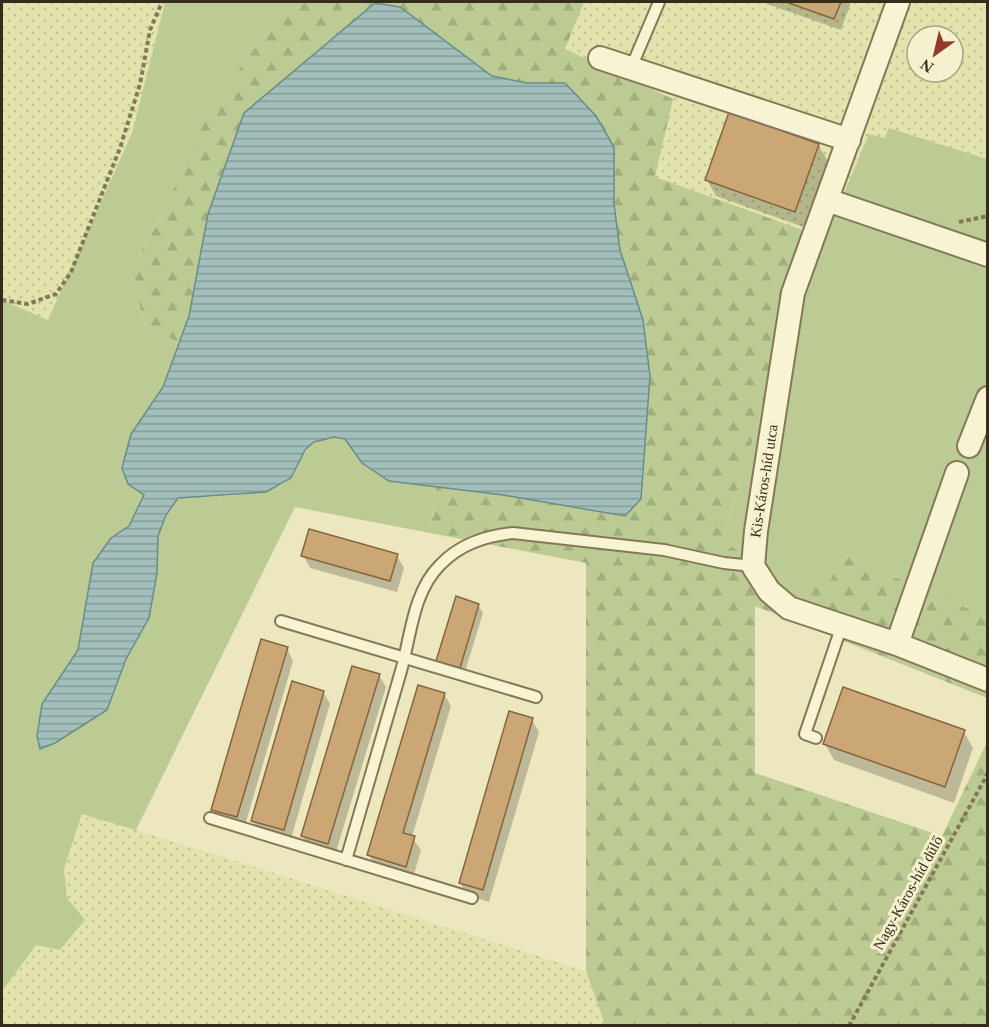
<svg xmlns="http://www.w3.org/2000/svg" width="989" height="1027" font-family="Georgia,serif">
	<defs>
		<pattern id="farmland-dots" width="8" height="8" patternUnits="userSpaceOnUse" patternTransform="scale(1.5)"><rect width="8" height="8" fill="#e2e3ad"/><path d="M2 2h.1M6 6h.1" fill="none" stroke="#c2c394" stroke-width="1.8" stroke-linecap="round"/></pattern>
		<pattern id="forest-firs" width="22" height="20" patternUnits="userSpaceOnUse" patternTransform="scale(1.5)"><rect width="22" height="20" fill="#bbcb93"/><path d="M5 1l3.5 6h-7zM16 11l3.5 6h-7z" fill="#a1ae7e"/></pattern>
		<pattern id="water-rules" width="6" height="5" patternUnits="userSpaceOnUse" patternTransform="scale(1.5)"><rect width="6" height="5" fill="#a2bfbb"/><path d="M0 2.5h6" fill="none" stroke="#859b97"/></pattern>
	</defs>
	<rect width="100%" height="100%" fill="#ede7bf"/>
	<path fill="url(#farmland-dots)" fill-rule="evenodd" d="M2 2H165L132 133 48 320 2 300Z
		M584 2H987V159L889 128 825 238 654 177 565 49ZM917 36H953V72H917Z
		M83 813 586 971 605 1025H2V991L36 945 67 898 64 869Z"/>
	<path fill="#bbcb93" d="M165 2H307L279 17 130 270 145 325 179 343 163 387 131 434 128 484 144 495 129 526 111 538 83 617 78 650 42 704 55 743 107 709 126 659 149 618 157 573 158 536 166 515 178 498C208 496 269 499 291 478 294 475 296 469 297 466 308 444 319 434 345 439L362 463 389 481 436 487 430 533 295 507 136 830 82 814 64 869 67 898 85 920 60 950 36 945 2 991V300L48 320 132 133Z
		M889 128 987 159V617L844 555 825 589 787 581 722 541 801 282 825 238 869 134 884 138Z"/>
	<path fill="url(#forest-firs)" d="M307 2H584L565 49 673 99 655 177 825 238 801 282 722 541 787 581 825 589 844 555 987 617V698L755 606V773L942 836 987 742V1025H605L586 971V563L430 533 436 487 503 495 643 320 620 250 614 204 565 84 527 83 492 76 400 7 375 3 314 56 189 316 179 343 145 325 130 270 162 216 210 108 279 17Z"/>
	<path fill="url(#water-rules)" stroke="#6a8c8a" stroke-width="1.5" d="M375 3 400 7 492 76 527 83H565L596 116 614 147V204L620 250 643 320 650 376 641 499 625 516 503 495 389 481 362 463 345 439 334 437 314 442 305 450 291 478 266 492 178 498 166 515 158 536 157 573 149 618 126 659 107 710 55 743 40 749 37 736 42 704 78 650 93 563 111 538 129 526 144 495 128 484 122 468 131 434 163 387 189 316 208 214 244 113Z"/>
	<path fill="#0003" d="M761 2H851L841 30Z
		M818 145 828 161 804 227 716 196 707 180Z
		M303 555 397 556 404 568 397 592 310 568Z
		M478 605 483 613 464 675 443 668 438 661Z
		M287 648 293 661 244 829 219 821 212 809Z
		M379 675 386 687 335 855 309 847 302 835Z
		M323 692 330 704 290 842 260 833 253 821Z
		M444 694 451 706 412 837 421 850 413 878 376 867 369 855Z
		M532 720 539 732 489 902 467 895 460 883Z
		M964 732 973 748 954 803 834 760 825 744Z"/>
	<path fill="#cba775" stroke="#84663e" stroke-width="1.5" d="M786 2H841L834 19Z
		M729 112 819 144 795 212 705 180Z
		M309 529 398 554 390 581 301 556Z
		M456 596 479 604 460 668 436 661Z
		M261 639 288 647 237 817 211 810Z
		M352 666 380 674 328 844 301 836Z
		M292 681 324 691 284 830 251 821Z
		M418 685 445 693 403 833 415 836 406 867 367 855Z
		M843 687 965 730 945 787 823 744Z
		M509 711 533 718 483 890 459 883Z"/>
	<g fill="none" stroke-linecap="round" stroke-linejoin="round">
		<defs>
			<path id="service" d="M631 68 659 2
				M281 621 536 697
				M816 738 805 734 842 625
				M210 818 472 898
				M346 860C364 797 383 734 401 671 411 635 413 592 440 565 460 544 485 536 513 533L664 550 724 563 753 566"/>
			<path id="minor" d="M898 2 793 293 756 531 753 566 769 591 789 608 897 644 988 680
				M600 58 849 140
				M827 200 988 255
				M969 446 988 398
				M897 644 957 473"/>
		</defs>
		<use href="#service" stroke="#857858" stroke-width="14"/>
		<use href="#minor" stroke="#857858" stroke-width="26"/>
		<path stroke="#857858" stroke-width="4" stroke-dasharray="4.5 3" stroke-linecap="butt" d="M959 222 988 216
			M2 300 28 304 56 294 71 272 120 148 140 84 150 30 162 2
			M849 1026 988 773"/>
		<use href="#service" stroke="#f8f3d2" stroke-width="10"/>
		<use href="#minor" stroke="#f8f3d2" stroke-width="22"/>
	</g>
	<g text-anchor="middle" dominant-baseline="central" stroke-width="6" stroke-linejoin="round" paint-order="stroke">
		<g font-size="15" fill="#352c1c" stroke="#f5f0ce">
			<text transform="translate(764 481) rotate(-81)">Kis-Káros-híd utca</text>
			<text transform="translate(908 893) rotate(-61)">Nagy-Káros-híd dűlő</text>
		</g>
	</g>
	<rect width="989" height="1027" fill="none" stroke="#352c1c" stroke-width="6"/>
	<g transform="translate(935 54) rotate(214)"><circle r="28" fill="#f5f0ce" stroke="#a8a287" stroke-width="1.5"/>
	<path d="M0-4.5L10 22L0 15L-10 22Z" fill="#943a28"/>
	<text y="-9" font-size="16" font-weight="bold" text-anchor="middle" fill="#352c1c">N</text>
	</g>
</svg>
